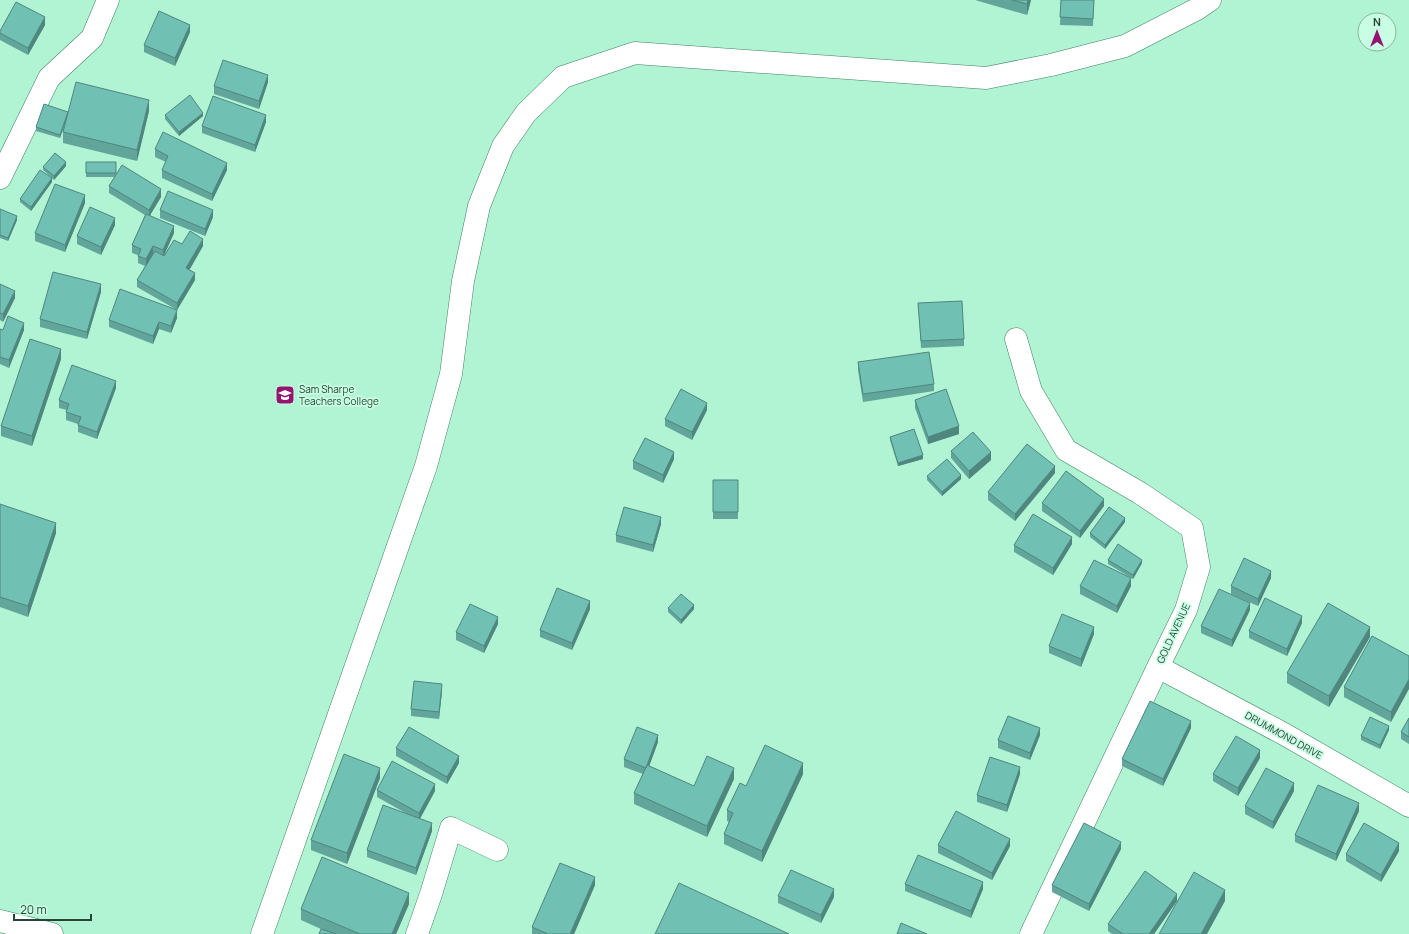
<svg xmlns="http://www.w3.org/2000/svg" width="1409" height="934" font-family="Manrope,sans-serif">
	<rect width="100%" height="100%" fill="#b0f4d3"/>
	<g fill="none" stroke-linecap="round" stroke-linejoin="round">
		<defs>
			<path id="street" d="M0 178 49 78 92 38 108 0
				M1016 339 1031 391 1066 450 1140 493 1192 528 1199 567 1186 610 1158 667 1031 934
				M1158 667 1284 734 1409 806
				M262 934 426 466 451 374 463 281 479 206 503 146 526 113 563 77 635 53 986 78 1051 65 1125 46 1197 9 1210 0
				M417 934 431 894 451 828 497 850"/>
			<path id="secondary" d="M0 921 52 934"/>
		</defs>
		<use href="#street" stroke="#418265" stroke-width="23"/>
		<use href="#secondary" stroke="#418265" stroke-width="23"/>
		<use href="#street" stroke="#fff" stroke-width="22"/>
		<use href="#secondary" stroke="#fff" stroke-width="22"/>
	</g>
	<path fill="#61a59b" d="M975 0H1031L1027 15Z
		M1061 0H1094L1093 26 1060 25Z
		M45 25 28 55 0 40V31Z
		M190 32 175 66 144 52V45Z
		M268 82 259 109 214 94V86Z
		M149 111 137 161 63 143V132L66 120 60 138 36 131V127L68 114Z
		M165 115 203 116 179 136 165 119Z
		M266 122 255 152 202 133V126Z
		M155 149 227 170 212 201 162 178V170L166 162 155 157Z
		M86 162H116V175L161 197 150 215 174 233 164 255 182 244 203 246 189 270 195 280 177 310 137 287V280L145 266 138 263V255L132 253V245L145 215 109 193V186L115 177H86Z
		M66 166 54 180 52 178V182L31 211 20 202V199L51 177 43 170V167Z
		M85 203 65 252 35 241V233Z
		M0 209 17 220 8 241 0 238Z
		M160 210 213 217 205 236 160 218Z
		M115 225 101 255 77 244V236Z
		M0 284 15 298 3 322 0 320Z
		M101 292 87 339 40 327V319Z
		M918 303 964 339V346L921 348Z
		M177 318 171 333 159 329 153 344 109 327V320Z
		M0 329 3 330H24L9 368 0 364Z
		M61 359 32 446 1 436V426Z
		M858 362 934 384V391L863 402 858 370Z
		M116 388 97 439 78 432V424L66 420V412L67 410 59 408V400Z
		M915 400 959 434 928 444 915 408Z
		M707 410 692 440 665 426V419Z
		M890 437 923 459 898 466 890 440Z
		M951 451 991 460 969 479 951 458Z
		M674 459 663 483 633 469V461Z
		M1055 473 1015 521 988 500V492Z
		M927 476 961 479 942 496 927 480Z
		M713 480H738V519H713Z
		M1042 503 1104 506 1080 538 1042 511Z
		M0 504 56 533 28 617 0 607Z
		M1125 522 1105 549 1090 537V533Z
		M661 524 653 552 616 542V535Z
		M1072 544 1053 575 1014 552V545Z
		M1108 560 1142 563 1133 579 1108 564Z
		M1271 578 1258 606 1231 594V586Z
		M1080 586H1131L1117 613 1080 594Z
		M668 608 694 609 681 624 668 612Z
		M590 609 572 650 540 637V630Z
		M1250 610 1232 647 1201 633V626Z
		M1302 623 1287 656 1249 638V631Z
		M498 624 484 653 456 640V632Z
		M1094 634 1081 667 1049 653V646Z
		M1370 637 1329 707 1287 683V673Z
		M1409 656 1391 722 1344 697V687Z
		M442 691 439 719 411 716V709Z
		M1409 718V744L1401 739V732Z
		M1191 728 1163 786 1122 766V759Z
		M1389 730 1380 749 1361 740V736Z
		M1040 735 1030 760 998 748V740Z
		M658 742 649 766 694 786 734 779 707 837 634 804V793L643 774 624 767V759Z
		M396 748 459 763 447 784 396 756Z
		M1260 758 1238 796 1213 781V774Z
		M803 774 762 862 724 844V834L729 822 727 821V810L746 786Z
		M1020 774 1007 812 977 802V795Z
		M380 778 347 864 311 850V840Z
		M377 790 435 791 420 819 432 831 416 875 367 857V850L411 816 377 797Z
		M1294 791 1273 829 1245 814V806Z
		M1359 811 1336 861 1295 842V835Z
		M938 845 1010 846 992 880 938 853Z
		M1121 849 1089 911 1052 892V885Z
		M1399 851 1381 882 1346 861V854Z
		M905 884 983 889 971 918 905 891Z
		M595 885 574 934H532V927Z
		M778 896 834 897 821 923 778 903Z
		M1177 901 1154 934H1112L1108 931V924Z
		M409 904 396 934H319L321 929 301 920V909Z"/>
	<path fill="#4f867e" d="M1028 0H1031L1027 15V4Z
		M45 17V25L28 55V48Z
		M190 25V32L175 66V58Z
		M268 75V82L259 109V101Z
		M149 100V111L137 161V150Z
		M68 112V115L60 138V135Z
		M203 113V116L179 136V132Z
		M266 115V122L255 152V145Z
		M66 162V166L54 180V176Z
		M227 163V170L212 201V194Z
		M52 178V182L31 211V207Z
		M161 189V197L149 217V210Z
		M85 195V203L65 252V245Z
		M213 210V217L205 236V229Z
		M17 216V220L8 241V238Z
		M115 218V225L101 255V247Z
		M174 226V233L163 258V250Z
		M203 239V246L186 276V268Z
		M153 246V253L146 267V259Z
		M195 273V280L177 310V303Z
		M101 284V292L87 339V332Z
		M15 291V298L3 322V314Z
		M177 310V318L171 333V326Z
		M159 322V329L153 344V336Z
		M24 323V330L9 368V360Z
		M61 349V359L32 446V436Z
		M116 381V388L97 439V432Z
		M707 403V410L692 440V432Z
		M959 426V434L928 444V437Z
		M674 452V459L663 483V475Z
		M991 452V460L969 479V471Z
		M923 455V459L898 466V463Z
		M1055 466V473L1015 521V514Z
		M961 475V479L942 496V492Z
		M1104 499V506L1080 538V531Z
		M661 517V524L653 552V545Z
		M1125 518V522L1105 549V545Z
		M56 523V533L28 617V606Z
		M1072 537V544L1053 575V568Z
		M1142 560V563L1133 579V575Z
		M1271 571V578L1258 606V599Z
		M1131 578V586L1117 613V606Z
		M590 601V609L572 650V643Z
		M1250 603V610L1232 647V640Z
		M694 605V609L681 624V620Z
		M1302 616V623L1287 656V649Z
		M498 617V624L484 653V646Z
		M1094 627V634L1081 667V659Z
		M1370 627V637L1329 707V696Z
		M1409 679V689L1391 722V712Z
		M442 684V691L439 719V712Z
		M1191 721V728L1163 786V779Z
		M1389 726V730L1380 749V745Z
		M1040 728V735L1030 760V753Z
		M658 735V742L646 775V768Z
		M1260 750V758L1238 796V788Z
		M459 756V763L447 784V777Z
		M803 763V774L762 862V851Z
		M1020 767V774L1007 812V805Z
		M380 768V778L347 864V853Z
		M734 768V779L707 837V826Z
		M1294 783V791L1273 829V822Z
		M435 784V791L419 820V813Z
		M1359 803V811L1336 861V854Z
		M432 823V831L416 875V868Z
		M1010 839V846L992 880V873Z
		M1121 842V849L1089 911V904Z
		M1399 843V851L1381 882V875Z
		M595 877V885L574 934H570Z
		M983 882V889L971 918V911Z
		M834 889V897L821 923V915Z
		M1225 890V901L1207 934H1201Z
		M409 893V904L396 934H392Z
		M1177 894V901L1154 934H1149Z"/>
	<path fill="#71c0b4" stroke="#4f867e" d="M1012 0H1028L1027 4Z
		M1061 0H1094L1093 19 1060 17Z
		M16 2 45 17 28 48 0 33V31Z
		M159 11 190 25 175 58 144 45Z
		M223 60 268 75 259 101 214 86Z
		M76 82 149 100 137 150 63 132Z
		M190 95 203 113 179 132 165 115Z
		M213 96 266 115 255 145 202 126Z
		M44 104 68 112 60 135 36 127Z
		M163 132 227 163 212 194 162 170 168 156 155 149Z
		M55 153 66 162 54 176 43 167Z
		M86 162H116V173H86Z
		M122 165 161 189 149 210 109 186Z
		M40 170 52 178 31 207 20 199Z
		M55 184 85 195 65 245 35 233Z
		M168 191 213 210 205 229 160 210Z
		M90 207 115 218 101 247 77 236Z
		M0 209 17 216 8 238 0 235Z
		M146 214 174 226 163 250 153 246 146 259 138 256 141 249 132 245Z
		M190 231 203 239 186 268 195 273 177 303 137 280 155 251 164 256 174 240 182 244Z
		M53 272 101 284 87 332 40 319Z
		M0 284 15 291 3 314 0 313Z
		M120 289 177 310 171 326 159 322 153 336 109 320Z
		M962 301 964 339 921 341 918 303Z
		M8 316 24 323 9 360 0 357V329L3 330Z
		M30 339 61 349 32 436 1 426Z
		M929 352 934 384 863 394 858 362Z
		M72 365 116 381 97 432 78 425 81 417 66 412 69 404 59 400Z
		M681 389 707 403 692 432 665 419Z
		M946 389 959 426 928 437 915 400Z
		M914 429 923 455 898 463 890 437Z
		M973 432 991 452 969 471 951 451Z
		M645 438 674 452 663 475 633 461Z
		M1027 444 1055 466 1015 514 988 492Z
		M947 459 961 475 942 492 927 476Z
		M1066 471 1104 499 1080 531 1042 503Z
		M713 480H738V512H713Z
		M0 504 56 523 28 606 0 597Z
		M624 507 661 517 653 545 616 535Z
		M1109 507 1125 518 1105 545 1090 533Z
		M1033 514 1072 537 1053 568 1014 545Z
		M1118 544 1142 560 1133 575 1108 560Z
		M1244 558 1271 571 1258 599 1231 586Z
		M1094 560 1131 578 1117 606 1080 586Z
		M557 588 590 601 572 643 540 630Z
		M1219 589 1250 603 1232 640 1201 626Z
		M681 594 694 605 681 620 668 608Z
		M1265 598 1302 616 1287 649 1249 631Z
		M1328 603 1370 627 1329 696 1287 673Z
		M470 604 498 617 484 646 456 632Z
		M1062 614 1094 627 1081 659 1049 646Z
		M1372 636 1409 656V679L1391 712 1344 687Z
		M414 681 442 684 439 712 411 709Z
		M1150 701 1191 721 1163 779 1122 759Z
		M1008 716 1040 728 1030 753 998 740Z
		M1370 717 1389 726 1380 745 1361 736Z
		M1409 718V737L1401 732Z
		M409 727 459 756 447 777 396 748Z
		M637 727 658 735 646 768 624 759Z
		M1236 736 1260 750 1238 788 1213 774Z
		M765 745 803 763 762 851 724 834 733 813 727 810 740 783 746 786Z
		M344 754 380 768 347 853 311 840Z
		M707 756 734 768 707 826 634 793 647 765 694 786Z
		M990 757 1020 767 1007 805 977 795Z
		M392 761 435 784 419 813 377 790Z
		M1266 768 1294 783 1273 822 1245 806Z
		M1318 785 1359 803 1336 854 1295 835Z
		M383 805 432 823 416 868 367 850Z
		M956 811 1010 839 992 873 938 845Z
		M1084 823 1121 842 1089 904 1052 885Z
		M1364 823 1399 843 1381 875 1346 854Z
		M918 855 983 882 971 911 905 884Z
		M322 857 409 893 392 934H360L301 909Z
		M560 863 595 877 570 934H548L532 927Z
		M791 870 834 889 821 915 778 896Z
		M1145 871 1177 894 1149 934H1123L1108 924Z
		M1194 872 1225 890 1201 934H1159Z
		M679 883 789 934H655Z
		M901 923 927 934H897Z
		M321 929 336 934H319Z"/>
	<defs>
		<symbol id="university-square" viewBox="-11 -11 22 22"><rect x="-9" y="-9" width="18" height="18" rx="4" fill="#931570" stroke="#c8fee3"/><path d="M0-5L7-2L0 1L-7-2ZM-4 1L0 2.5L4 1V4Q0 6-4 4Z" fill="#fff"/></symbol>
	</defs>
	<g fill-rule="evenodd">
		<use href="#university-square" x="274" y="384" width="22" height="22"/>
	</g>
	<g text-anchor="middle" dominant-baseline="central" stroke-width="3.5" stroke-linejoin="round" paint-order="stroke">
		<g font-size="10" fill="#284437" stroke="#c8fee3" text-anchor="start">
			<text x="299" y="389">Sam Sharpe<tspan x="299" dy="12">Teachers College</tspan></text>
		</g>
		<g font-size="10" fill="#284437" stroke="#c8fee3">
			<text transform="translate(1173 633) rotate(-65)">GOLD AVENUE</text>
			<text transform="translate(1284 735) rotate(29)">DRUMMOND DRIVE</text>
		</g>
	</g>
	<g transform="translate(1377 32)"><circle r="19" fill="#c8fee3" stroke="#88b49e"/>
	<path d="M0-3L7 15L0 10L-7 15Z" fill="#931570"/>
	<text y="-6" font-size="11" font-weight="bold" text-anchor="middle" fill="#284437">N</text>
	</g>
	<path d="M14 914v6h77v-6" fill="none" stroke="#284437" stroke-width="2"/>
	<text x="20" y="914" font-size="12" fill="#284437" stroke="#c8fee3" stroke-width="3" paint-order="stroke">20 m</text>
</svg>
